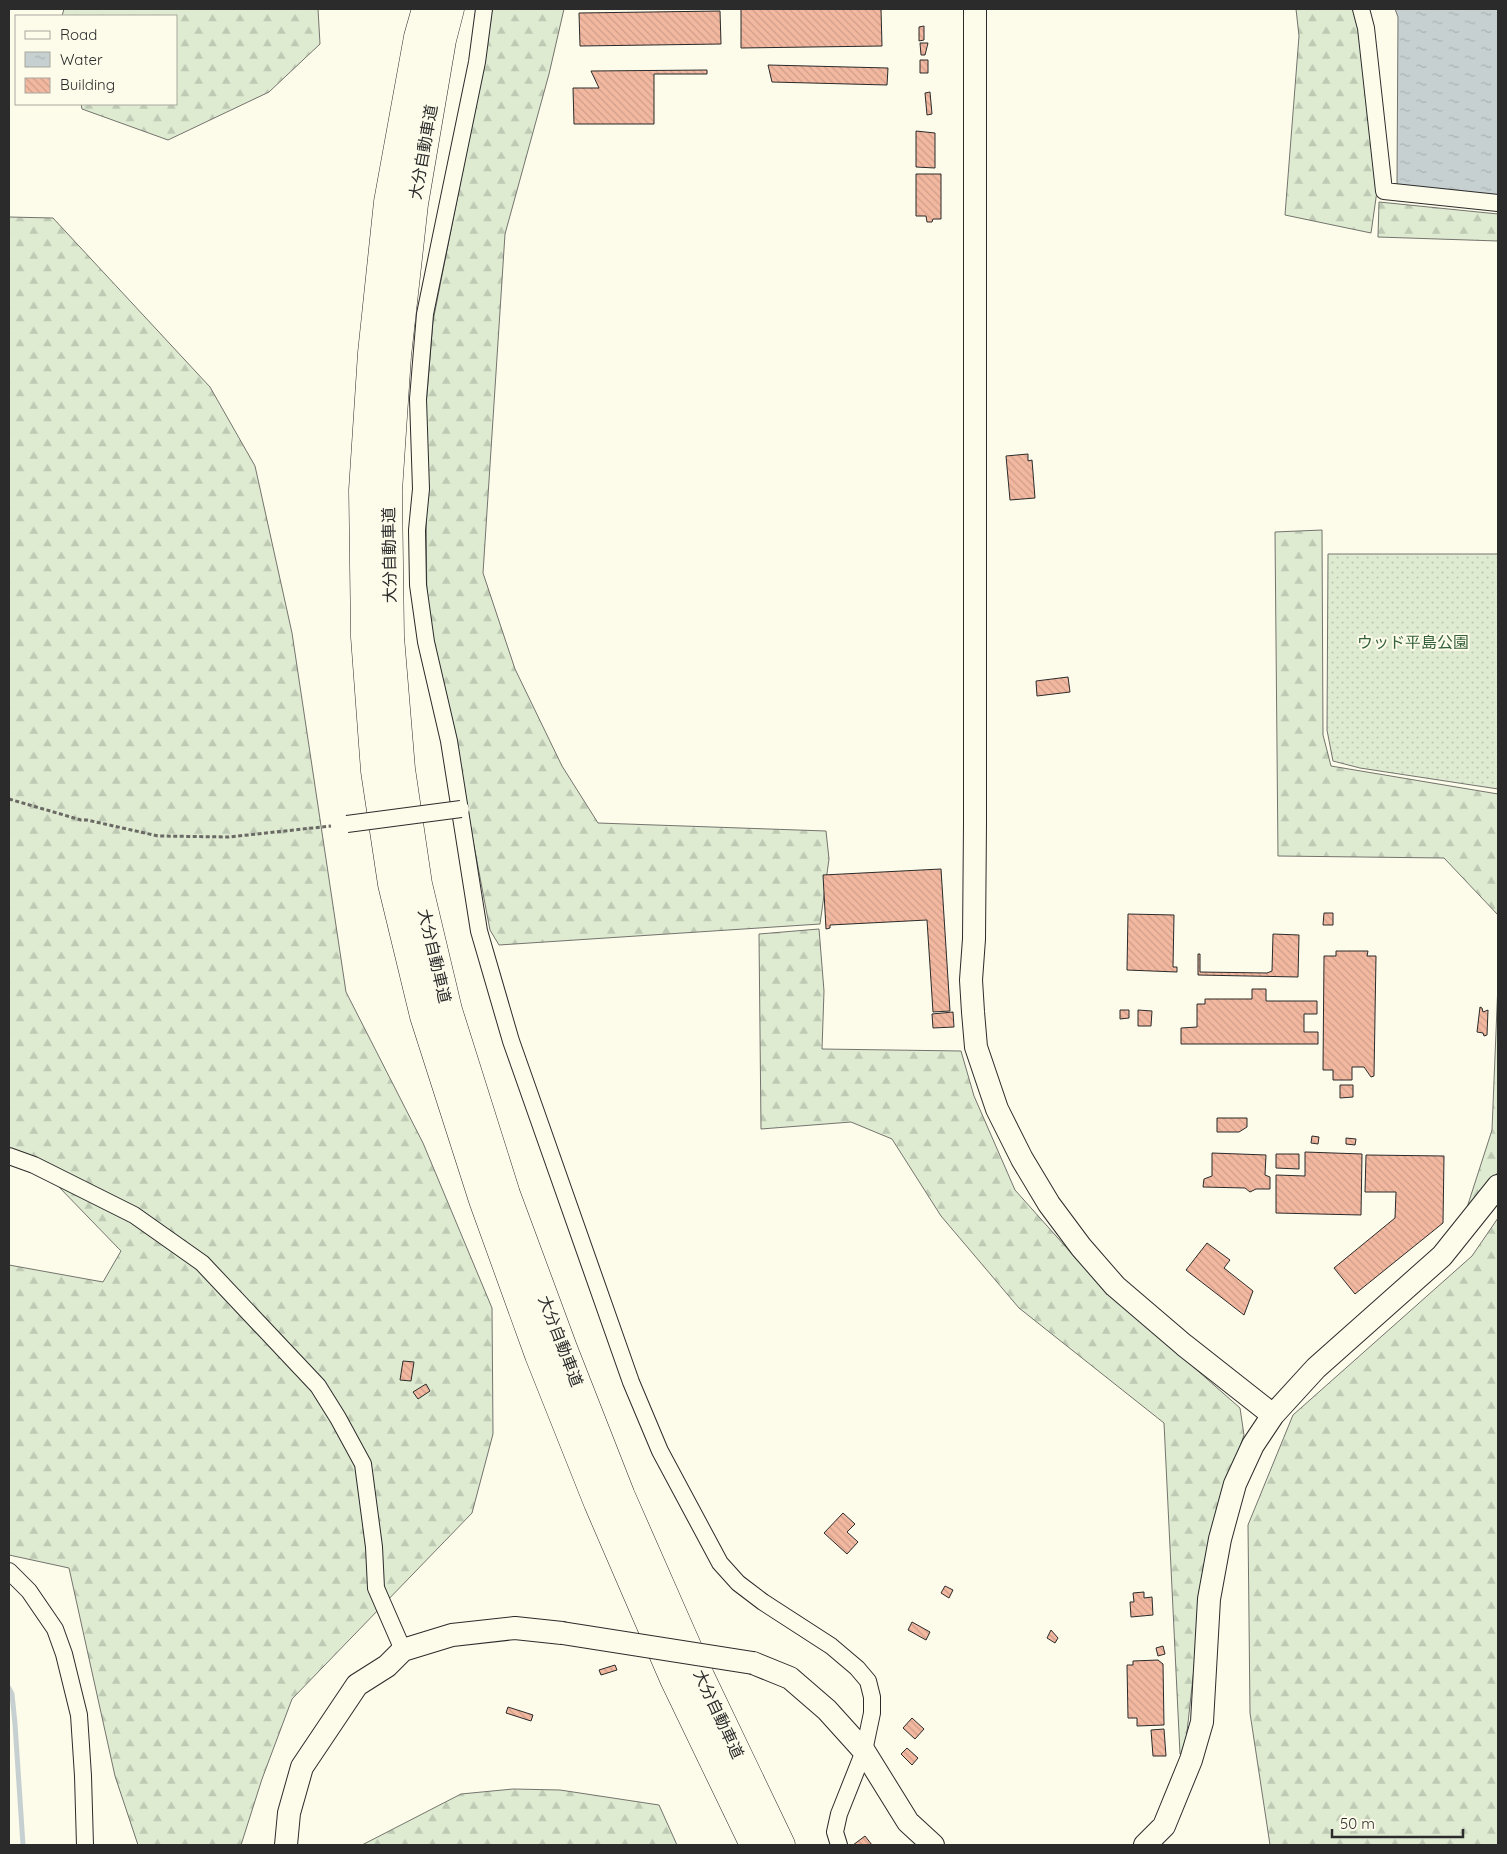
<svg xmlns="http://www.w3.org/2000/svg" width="1507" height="1854" font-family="Quicksand,'Noto Sans JP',sans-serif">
	<defs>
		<pattern id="grass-dots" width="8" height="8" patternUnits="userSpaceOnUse" patternTransform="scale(1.25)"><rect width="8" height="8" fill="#deebd1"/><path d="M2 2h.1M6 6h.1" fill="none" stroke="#bfcab4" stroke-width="1.8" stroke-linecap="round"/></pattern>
		<pattern id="forest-firs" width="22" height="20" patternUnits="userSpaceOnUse" patternTransform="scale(1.25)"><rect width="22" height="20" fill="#deebd1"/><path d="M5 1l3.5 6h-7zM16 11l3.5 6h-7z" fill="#bfcab4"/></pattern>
		<pattern id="water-ripples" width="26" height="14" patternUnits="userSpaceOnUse" patternTransform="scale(1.25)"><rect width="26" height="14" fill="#c7d0d0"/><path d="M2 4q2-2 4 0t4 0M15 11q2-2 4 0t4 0" fill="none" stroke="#abb3b3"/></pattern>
		<pattern id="building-back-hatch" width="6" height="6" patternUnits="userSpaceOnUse" patternTransform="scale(1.25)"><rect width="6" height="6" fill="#f2b8a0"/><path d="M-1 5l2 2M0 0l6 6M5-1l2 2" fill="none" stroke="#d09e8a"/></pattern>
	</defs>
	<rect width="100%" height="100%" fill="#fdfbea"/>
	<path fill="url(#grass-dots)" stroke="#74746e" d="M1328 554H1498V789L1360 768 1333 761 1327 730Z"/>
	<path fill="url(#forest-firs)" stroke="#74746e" d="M64 9H318L320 44 269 92 168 140 82 109 81 104H176V16H62Z
		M492 9H564L549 74 505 234 483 573 515 669 562 766 598 823 826 831 829 859 820 924 499 945 490 930 459 767 427 624 426 496 424 431 433 321 486 52Z
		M1296 9H1354L1360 29 1377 191 1371 233 1285 215 1299 36Z
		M1379 202 1498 214V241L1378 237Z
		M9 217 53 218 210 387 255 466 292 633 346 992 423 1143 492 1308 493 1434 472 1513 292 1699 262 1779 241 1845H138L115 1776 69 1568 9 1555V1265L103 1282 121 1251 58 1186 9 1155Z
		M1322 530 1323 735 1331 766 1498 794V915L1444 858 1278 856 1275 532Z
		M819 929 824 991 822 1049 961 1051 974 1096 1015 1190 1098 1283 1240 1408 1244 1435 1224 1493 1201 1605 1185 1750 1180 1754 1164 1423 1019 1308 941 1216 892 1139 851 1122 761 1129 759 934Z
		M1498 983V1172L1462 1223 1492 1130Z
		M1498 1218V1845H1270L1250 1713 1248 1525 1293 1415 1472 1256Z
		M513 1789 560 1790 659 1805 677 1845H362L461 1794Z"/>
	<path fill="url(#water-ripples)" stroke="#74746e" d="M1395 9H1498V195L1397 185 1398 17Z"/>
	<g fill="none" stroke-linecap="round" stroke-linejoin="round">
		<path stroke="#c7d0d0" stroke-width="5" d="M9 1688 12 1694 15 1724 23 1845"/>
	</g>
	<path fill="url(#building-back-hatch)" stroke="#2b2b2b" d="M741 9H881L882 46 741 48Z
		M720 11 721 44 580 46 579 13Z
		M924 26V40L919 41V27Z
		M920 43H928L925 55H921Z
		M920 60H928V73H920Z
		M768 65 888 68 887 85 772 82Z
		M707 70V74H654V124H574L573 88H599L591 71Z
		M930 92 932 114 927 115 925 93Z
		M916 131 935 133V168L916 167Z
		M916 174H941V219H933L932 222H927L926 216H916Z
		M1028 454V461L1032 460 1035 498 1010 500 1006 456Z
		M1068 677 1070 692 1037 696 1036 681Z
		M941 869 950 1011 933 1012 927 920 830 925V928L826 929 823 875Z
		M1324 913H1333V925H1323Z
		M1128 914 1174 915 1173 967H1177V972L1127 970Z
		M1273 934 1299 935 1298 977 1198 975V954H1200V972L1267 973 1272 971Z
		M1336 951H1368L1367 956H1376L1374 1076 1371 1077 1364 1067H1352V1080H1333V1070H1323L1324 956H1336Z
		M1252 989H1266V1001H1317V1014H1304V1032H1318V1044H1181V1028L1197 1027V1004H1205V999H1252Z
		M1480 1007 1482 1008 1483 1012 1488 1010 1487 1035 1484 1036 1483 1033 1477 1032Z
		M1120 1010H1129V1018L1120 1019Z
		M1138 1010 1152 1011 1151 1026H1138Z
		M953 1012 954 1027 933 1028 932 1014Z
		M1340 1085H1353V1097L1340 1098Z
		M1217 1118H1247V1127L1239 1132H1217Z
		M1312 1136 1319 1137 1318 1144 1311 1143Z
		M1346 1138 1356 1139 1355 1145 1346 1144Z
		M1305 1152 1362 1154 1361 1215 1276 1213V1175L1305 1176Z
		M1212 1153 1266 1155 1265 1175 1270 1177V1189H1256L1250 1192 1245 1188 1203 1187 1204 1179 1212 1176Z
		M1276 1154H1299V1169L1276 1168Z
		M1366 1155 1444 1156 1443 1223 1355 1294 1334 1268 1395 1218 1396 1192H1365Z
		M1207 1243 1230 1260 1224 1268 1253 1291 1244 1315 1186 1270Z
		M403 1361 414 1362 411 1381 400 1380Z
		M426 1384 430 1391 418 1399 413 1392Z
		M843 1513 855 1524 847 1532 858 1542 847 1554 824 1533Z
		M945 1586 953 1590 949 1598 941 1593Z
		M1144 1592V1598L1152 1597 1153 1615 1131 1617 1130 1602H1134L1133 1593Z
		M912 1622 930 1632 926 1640 908 1630Z
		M1051 1630 1058 1638 1055 1643 1047 1638Z
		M1163 1646 1165 1654 1158 1656 1156 1648Z
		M1158 1660 1163 1664 1164 1725 1137 1726V1718H1128L1127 1665H1133V1661Z
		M615 1665 617 1670 601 1675 599 1670Z
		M508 1707 533 1715 531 1721 506 1713Z
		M912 1718 924 1729 915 1739 903 1728Z
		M1164 1729 1166 1756H1153L1151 1730Z
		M907 1748 918 1758 912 1765 901 1754Z
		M865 1836 872 1845H853Z"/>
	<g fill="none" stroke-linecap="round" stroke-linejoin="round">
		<defs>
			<path id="street" d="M484 9 477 62 425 314 418 399 421 489 417 530 418 585 426 642 449 741 479 931 511 1041 536 1112 631 1382 660 1451 720 1563 738 1583 763 1602 831 1646 857 1668 868 1681 872 1697V1713L864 1751 839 1814 835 1832 839 1845
				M1361 9 1366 28 1384 191 1498 203
				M9 1156 34 1165 134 1215 202 1263 318 1386 338 1418 363 1464 374 1547 376 1588 403 1650
				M9 1571 29 1591 55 1629 64 1654 79 1715 83 1776 85 1845"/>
			<path id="secondary" d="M975 9V823L974 939 971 980 973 1012 976 1047 997 1109 1022 1159 1049 1204 1081 1247 1115 1286 1184 1345 1273 1415
				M753 1663 790 1678 827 1710 864 1751 908 1822 933 1845
				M286 1845 289 1813 302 1767 357 1685 387 1666 403 1650 452 1635 515 1628 562 1633
				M1145 1845 1164 1826 1191 1760 1202 1722 1209 1599 1220 1539 1235 1484 1253 1445 1273 1415 1316 1368 1442 1256 1498 1186"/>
			<path id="highway" d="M426 9 418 37 388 202 372 353 363 490 365 637 375 771 392 884 424 1016 483 1200 539 1355 598 1503 674 1679 754 1845
				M450 9 442 40 414 204 397 356 388 491 390 637 401 769 418 884 448 1010 506 1194 563 1348 621 1496 701 1678 781 1845"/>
		</defs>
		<use href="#street" stroke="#2b2b2b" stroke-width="18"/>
		<use href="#secondary" stroke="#2b2b2b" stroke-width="24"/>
		<use href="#highway" stroke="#2b2b2b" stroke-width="29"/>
		<path stroke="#6a6964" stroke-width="3" stroke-dasharray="4 2.5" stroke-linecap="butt" d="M9 799 81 820H87L158 836 229 837 331 826"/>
		<use href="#street" stroke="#fdfbea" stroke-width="16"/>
		<use href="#secondary" stroke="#fdfbea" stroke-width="22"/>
		<use href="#highway" stroke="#fdfbea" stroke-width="28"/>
		<defs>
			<path id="street-bridge" d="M347 824 461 809"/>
			<path id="secondary-bridge" d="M562 1633 753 1663"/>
		</defs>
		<use href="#street-bridge" stroke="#2b2b2b" stroke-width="18" stroke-linecap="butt"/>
		<use href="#secondary-bridge" stroke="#2b2b2b" stroke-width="24" stroke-linecap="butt"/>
		<use href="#street-bridge" stroke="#fdfbea" stroke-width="16"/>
		<use href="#secondary-bridge" stroke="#fdfbea" stroke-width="22"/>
	</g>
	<g text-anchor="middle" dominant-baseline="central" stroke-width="4" stroke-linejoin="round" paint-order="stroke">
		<g font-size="16" fill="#2b2b2b" stroke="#fdfbea">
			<text transform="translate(423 152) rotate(-80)">大分自動車道</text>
			<text transform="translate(389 555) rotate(-91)">大分自動車道</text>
			<text transform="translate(435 956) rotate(77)">大分自動車道</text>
			<text transform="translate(561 1341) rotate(69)">大分自動車道</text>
			<text transform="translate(719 1714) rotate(65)">大分自動車道</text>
		</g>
		<g font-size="16" fill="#34623c" stroke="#fdfbea">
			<text x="1413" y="642">ウッド平島公園</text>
		</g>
	</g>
	<rect width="1507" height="1854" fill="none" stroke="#2b2b2b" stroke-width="20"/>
	<rect x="15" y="15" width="162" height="90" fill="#fdfbea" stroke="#a9a89e"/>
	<rect x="25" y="31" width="25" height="8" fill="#fdfbea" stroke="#a9a89e"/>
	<text x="60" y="40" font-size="15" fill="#2b2b2b">Road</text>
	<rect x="25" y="52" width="25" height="15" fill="url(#water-ripples)" stroke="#a9a89e"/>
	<text x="60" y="65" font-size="15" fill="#2b2b2b">Water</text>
	<rect x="25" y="78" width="25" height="15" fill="url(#building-back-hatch)" stroke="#a9a89e"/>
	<text x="60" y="90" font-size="15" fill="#2b2b2b">Building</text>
	<path d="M1332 1829v8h131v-8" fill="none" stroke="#2b2b2b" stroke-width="2.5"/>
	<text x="1340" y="1829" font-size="15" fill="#2b2b2b" stroke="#fdfbea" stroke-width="4" paint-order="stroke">50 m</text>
</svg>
